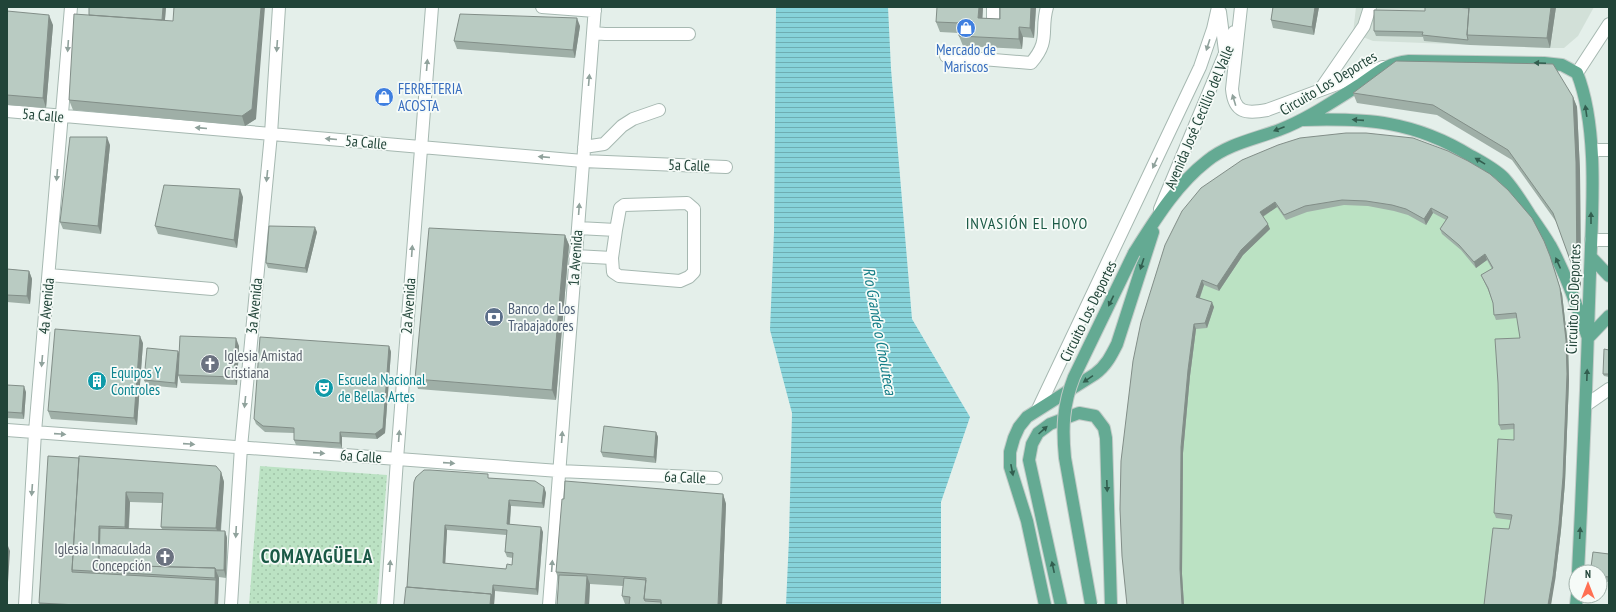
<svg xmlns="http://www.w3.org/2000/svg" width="1616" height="612" font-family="'PT Sans Narrow',sans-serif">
	<defs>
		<pattern id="park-dots" width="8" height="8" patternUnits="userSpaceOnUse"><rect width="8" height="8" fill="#bbe2c3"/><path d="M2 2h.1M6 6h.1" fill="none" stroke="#a0c3a8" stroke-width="1.8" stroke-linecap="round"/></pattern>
		<pattern id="water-rules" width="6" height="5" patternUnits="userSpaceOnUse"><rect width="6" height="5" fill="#87d3da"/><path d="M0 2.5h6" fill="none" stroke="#6eadb2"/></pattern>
	</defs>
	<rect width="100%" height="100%" fill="#e4efea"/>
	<path fill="#d2e0d8" d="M1356 7H1594L1578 36 1564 48H1550L1373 41 1353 33Z"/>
	<path fill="url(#park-dots)" d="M260 466 387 475 377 605H249Z"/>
	<path fill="#bbe2c3" d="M1280 150 1552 261 1562 294 1568 346 1569 380 1565 482 1561 530 1551 605H1128V417Z"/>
	<path fill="url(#water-rules)" d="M776 7H888L891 69 912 319 970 417 941 502V605H786L789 538 792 413 770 330 774 232Z"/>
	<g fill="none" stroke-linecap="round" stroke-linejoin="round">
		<defs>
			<path id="minor" d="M542 7 595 11
				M1241 7 1232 89C1234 113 1246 114 1267 110L1383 67
				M1220 12 1225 51
				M993 18V7
				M593 33 605 34H689
				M946 56 1031 63C1051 40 1040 31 1047 7
				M1577 73 1609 24
				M1320 90 1364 26 1370 7
				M7 111 583 161 726 167
				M584 147 604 144 622 126 633 119 659 110
				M1592 150H1609
				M1160 209 1234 32
				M1591 240H1609
				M575 256 612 258 613 272 619 276 680 281 689 277 694 272V209L687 203 624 205 620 208 616 230 578 228
				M612 258 616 230
				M49 275 212 289
				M1586 405 1609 389
				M1038 409 1200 67 1213 29 1218 7
				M7 430 559 471 716 478
				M25 605 35 432 71 7
				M231 605 241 447 271 134 279 7
				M387 605 397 459 432 7
				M549 605 595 7"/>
			<path id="major" d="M1303 120C1368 118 1414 121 1471 156 1482 162 1495 169 1504 178 1514 189 1522 202 1530 215 1537 225 1544 235 1550 245 1566 274 1577 307 1588 338L1609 316
				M1134 253C1155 220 1176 185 1207 161 1228 144 1255 139 1279 130 1308 119 1335 100 1361 84 1380 71 1386 64 1409 61L1544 63 1562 65 1577 73C1599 128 1592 213 1590 273 1587 373 1583 472 1578 572
				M1591 257 1609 276
				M1045 605 1027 521 1010 467V452L1014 438 1019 427 1027 417 1095 374C1106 366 1111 356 1117 344L1153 232
				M1061 605 1029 460 1032 444 1038 433 1050 424 1079 413 1095 416 1104 428 1106 438 1111 605
				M1576 605 1577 596"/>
		</defs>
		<use href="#minor" stroke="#a6b8b1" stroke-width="14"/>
		<use href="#major" stroke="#c1cbc7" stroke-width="14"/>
		<use href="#minor" stroke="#fff" stroke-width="12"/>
		<use href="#major" stroke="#64aa93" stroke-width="12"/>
		<defs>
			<path id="major-bridge" d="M1091 604 1065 458C1062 428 1063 405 1074 377L1134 253"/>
		</defs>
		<use href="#major-bridge" stroke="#c1cbc7" stroke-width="14" stroke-linecap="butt"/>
		<use href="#major-bridge" stroke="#64aa93" stroke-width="12"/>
	</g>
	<path fill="#9fafa7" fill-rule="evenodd" d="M89 7H166L165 20 256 119 245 126 73 110 69 100 89 15Z
		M983 7 982 18 1000 19V7H1036L1034 38 1023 37 1022 49 963 46 959 36V33L940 32 936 22Z
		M1273 7H1319L1314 35 1273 28 1271 20Z
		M1469 7H1556L1550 48 1470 45 1424 41 1423 37 1376 36 1374 31 1425 11 1469 8Z
		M7 11 53 25 46 108 7 105Z
		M580 26 575 58 457 49 454 41Z
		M1353 93 1573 97 1577 107 1580 171 1581 289 1557 223 1512 160 1437 115 1357 103Z
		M1346 133 1562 294 1568 346 1569 380 1565 482 1561 530 1555 581 1509 529 1511 520 1496 518 1494 513 1514 440V429L1501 430 1499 425 1520 338 1517 318 1496 320 1494 315 1493 303 1489 292 1481 275 1492 269 1487 260 1476 268 1461 250 1442 234 1440 229 1446 220 1433 213 1426 225 1408 215 1394 211 1368 206 1344 205 1307 212 1286 220 1277 207 1263 217 1270 229 1243 255 1219 291 1204 285 1200 298 1214 307 1207 328 1196 329 1190 376 1183 453 1182 574 1184 605H1127L1141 322Z
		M110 145 101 234 63 229 60 222Z
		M243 197 237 248 158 234 155 226Z
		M317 232 307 273 268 268 266 263Z
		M565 235 569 245 556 400 418 389 415 379Z
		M7 269 29 271 32 279 30 304 7 302Z
		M143 343 137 425 51 419 48 411Z
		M239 346 237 385 181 383 178 375 177 388 146 385 144 380 178 351 179 354Z
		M389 346 391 352 385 433 377 439 342 437V448L296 445 294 440V433L265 432 256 424 254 419Z
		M1609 350V377L1604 376 1603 374Z
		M7 385 26 392 24 419 7 418Z
		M656 432 658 437 656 463 603 457 601 452Z
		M79 458 221 472 224 482 221 531H225L227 538 226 578 219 577 218 605H40L39 603ZM130 502 162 503 161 527 162 529H129Z
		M490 478 544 487 546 493 544 508 511 506 510 524 543 532 538 595 495 591 494 605H404L407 587 414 482ZM447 530 506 535 505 552 507 557 513 558 512 565 506 569 445 563Z
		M723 494 726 504 722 605 625 604 622 596 623 586 590 584 589 605 559 581 556 572Z
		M1609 554V582L1600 581V572Z"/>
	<path fill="#828e88" d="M163 7H166L164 30 162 22Z
		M261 7H265L256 119 245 126 242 116Z
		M979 7H983L982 28 978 18Z
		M1031 7H1036L1034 38 1030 28Z
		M1315 7H1319L1314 35 1312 27Z
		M1551 7H1556L1550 48 1547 38Z
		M49 15 53 25 46 108 43 98Z
		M577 18 580 26 575 58 573 50Z
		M1019 27 1023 37 1022 49 1019 39Z
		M1573 97 1577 107 1580 171 1581 289 1577 279Z
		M107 137 110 145 101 234 98 226Z
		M240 189 243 197 237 248 234 240Z
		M1275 202 1277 207 1262 217 1260 212Z
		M1431 208 1433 213 1426 225 1424 219Z
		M1268 224 1270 229 1243 255 1219 291 1217 286 1241 250Z
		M315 227 317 232 307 273 305 268Z
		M565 235 569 245 556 400 552 390Z
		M1485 254 1487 260 1476 268 1474 262Z
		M1550 256 1562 294 1568 346 1569 380 1565 482 1561 530 1555 581 1551 605H1548Z
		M29 271 32 279 30 304 27 296Z
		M1202 280 1204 285 1198 302 1196 297Z
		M1212 302 1214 307 1207 328 1205 323Z
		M1194 324 1196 329 1190 376 1183 453 1182 574 1184 605H1182L1180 569 1181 447 1188 370Z
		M140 336 143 343 137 425 134 418Z
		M236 338 239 346 237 385 234 377Z
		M389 346 391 352 385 433 377 439 375 434Z
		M178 351 180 356 177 388 175 383Z
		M24 386 26 392 24 419 22 413Z
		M340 432 342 437V448L340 443Z
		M656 432 658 437 656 463 654 457Z
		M221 472 224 482 220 538 216 528Z
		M544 487 546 493 544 508 542 503Z
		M126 492 130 502 128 537 125 527Z
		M723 494 726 504 722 605H718Z
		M509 500 511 506 509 530 507 524Z
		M445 525 447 530 445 568 443 563Z
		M99 526 103 536 102 567 98 565Z
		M541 527 543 532 538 595 536 589Z
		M225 531 227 538 226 578 224 570Z
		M8 546 10 551 7 598V559Z
		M215 568 219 578 218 605H215L216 580 215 578Z
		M587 576 590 584 589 605H585Z
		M493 585 495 591 494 605H490L491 594Z"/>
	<path fill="#b9cbc2" stroke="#828e88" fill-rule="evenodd" d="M89 7H163L162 20 89 15Z
		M174 7H261L252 109 242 116 69 100 74 14 173 21Z
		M937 7H979L978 18 1000 19V7H1031L1030 28 1019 27V39L959 36 960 23 936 22Z
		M1273 7H1315L1312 27 1271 20Z
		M1425 7H1454L1469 8 1467 35 1468 40 1422 35 1423 32 1374 31V10L1425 11Z
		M1469 7H1551L1547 38 1467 35Z
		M7 11 49 15 43 98 7 95Z
		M460 14 577 18 573 50 454 41Z
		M1396 61 1553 64 1573 97 1576 162 1577 279 1553 213 1508 150 1433 105 1353 93Z
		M1346 133H1366L1413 138 1448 151 1468 161 1490 174 1508 190 1532 218 1544 241 1550 256 1560 288 1566 340 1567 374 1563 477 1559 525 1553 576 1548 605H1484L1493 528 1509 529 1512 515 1494 513 1498 439 1514 440V424L1499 425 1498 383 1495 339 1520 338 1516 313 1494 315 1493 303 1488 288 1481 275 1493 268 1485 254 1474 262 1459 245 1440 229 1448 217 1431 208 1424 219 1406 209 1392 205 1366 201 1342 200 1305 206 1284 215 1275 202 1260 212 1268 224 1241 250 1217 286 1202 280 1196 297 1212 302 1205 323 1194 324 1188 370 1181 447 1180 569 1182 605H1127L1122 556 1120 509 1121 461 1133 361 1141 322 1165 245 1182 211 1201 188 1242 160 1278 145 1300 138Z
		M70 137H107L98 226 60 222Z
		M164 185 240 189 234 240 155 226Z
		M269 226 315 227 305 268 266 263Z
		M429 228 565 235 552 390 415 379Z
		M7 269 29 271 27 296 7 295Z
		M55 329 140 336 134 418 48 411Z
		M180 336 236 338 234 377 178 375Z
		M260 337 389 346 383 428 375 434 340 432V443L294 440V428L263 426 254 419Z
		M147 348 178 351 175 383 144 380Z
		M1604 349 1609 350V374H1603Z
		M7 385 24 386 22 413 7 412Z
		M604 426 656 432 654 457 601 452Z
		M48 456 79 458 72 570V572L216 580 215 605H78L39 603Z
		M79 456 216 466 221 472 216 528 161 527 163 493 126 492 125 527 99 526 98 565 215 568V578L72 570Z
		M424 470H430L488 474V478L535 481 544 487 542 503 509 500 507 524 541 527 536 589 493 585 492 597 491 594 407 587 414 482 416 477ZM445 525 507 530 505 552 513 553 512 565 507 564 506 569 443 563Z
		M565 481 723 494 718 605H661V600L644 599 646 578 556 572 562 499H564Z
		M100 528 225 531 224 570H216L215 568 99 565Z
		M1593 552 1609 554V577L1600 576V572H1593L1591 567Z
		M559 575 587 576 585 605H557Z
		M624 578 646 580 644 599 645 601 661 602V605H629L630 597 622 596Z
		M406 587 491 594 490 605H404Z"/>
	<defs><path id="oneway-solid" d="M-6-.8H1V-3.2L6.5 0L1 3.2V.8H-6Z"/></defs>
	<g fill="#90a29c">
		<use href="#oneway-solid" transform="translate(1208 45) rotate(108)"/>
		<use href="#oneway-solid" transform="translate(68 46) rotate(94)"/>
		<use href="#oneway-solid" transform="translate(277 46) rotate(94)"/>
		<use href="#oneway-solid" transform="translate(427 65) rotate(-85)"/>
		<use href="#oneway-solid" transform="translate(589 80) rotate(-85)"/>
		<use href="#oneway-solid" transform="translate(1234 100) rotate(-107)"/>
		<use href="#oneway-solid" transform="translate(201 128) rotate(-175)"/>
		<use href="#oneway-solid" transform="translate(331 139) rotate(-175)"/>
		<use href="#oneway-solid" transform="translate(544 157) rotate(-175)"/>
		<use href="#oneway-solid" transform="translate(1155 163) rotate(115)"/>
		<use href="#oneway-solid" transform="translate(57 175) rotate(95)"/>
		<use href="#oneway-solid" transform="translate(267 176) rotate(96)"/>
		<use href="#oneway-solid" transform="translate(579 209) rotate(-86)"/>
		<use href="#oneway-solid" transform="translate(412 251) rotate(-86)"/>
		<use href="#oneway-solid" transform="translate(42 361) rotate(95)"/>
		<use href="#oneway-solid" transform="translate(245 402) rotate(96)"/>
		<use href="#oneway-solid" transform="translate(60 434) rotate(4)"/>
		<use href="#oneway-solid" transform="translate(399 436) rotate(-86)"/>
		<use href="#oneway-solid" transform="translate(562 437) rotate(-86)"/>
		<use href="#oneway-solid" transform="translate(189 444) rotate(4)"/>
		<use href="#oneway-solid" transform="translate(319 453) rotate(4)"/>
		<use href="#oneway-solid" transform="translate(449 463) rotate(4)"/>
		<use href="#oneway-solid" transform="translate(32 490) rotate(94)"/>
		<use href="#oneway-solid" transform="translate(236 532) rotate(93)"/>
		<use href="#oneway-solid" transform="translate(390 566) rotate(-86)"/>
		<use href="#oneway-solid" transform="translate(552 566) rotate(-86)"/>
	</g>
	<g fill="#325e4f">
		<use href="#oneway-solid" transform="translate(1540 63) rotate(-178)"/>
		<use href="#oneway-solid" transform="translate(1586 111) rotate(-98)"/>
		<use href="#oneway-solid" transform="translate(1358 120) rotate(-176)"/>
		<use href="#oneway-solid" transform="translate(1279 129) rotate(159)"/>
		<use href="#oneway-solid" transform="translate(1480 161) rotate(-149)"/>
		<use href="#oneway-solid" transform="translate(1591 218) rotate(-90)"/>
		<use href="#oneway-solid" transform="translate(1558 263) rotate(-114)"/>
		<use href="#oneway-solid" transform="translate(1142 264) rotate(108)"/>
		<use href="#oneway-solid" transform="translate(1111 301) rotate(116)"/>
		<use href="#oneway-solid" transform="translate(1587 375) rotate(-88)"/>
		<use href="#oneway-solid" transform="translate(1088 379) rotate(146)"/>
		<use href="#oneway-solid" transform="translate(1043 430) rotate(-42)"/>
		<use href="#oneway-solid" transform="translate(1012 470) rotate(79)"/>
		<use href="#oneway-solid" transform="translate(1107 486) rotate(88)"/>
		<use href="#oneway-solid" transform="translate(1580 533) rotate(-87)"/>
		<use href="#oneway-solid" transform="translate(1053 567) rotate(-102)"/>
	</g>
	<defs>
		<symbol id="shop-disc" viewBox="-11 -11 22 22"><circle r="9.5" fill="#3f7fe0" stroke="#f6fbf8"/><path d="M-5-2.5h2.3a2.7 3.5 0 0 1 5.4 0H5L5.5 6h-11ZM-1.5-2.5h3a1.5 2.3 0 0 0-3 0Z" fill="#fff"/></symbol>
		<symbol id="bank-disc" viewBox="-11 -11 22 22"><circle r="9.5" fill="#5c6f8a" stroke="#f6fbf8"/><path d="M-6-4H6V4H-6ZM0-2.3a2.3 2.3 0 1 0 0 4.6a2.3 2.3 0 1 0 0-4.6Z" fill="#fff"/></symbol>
		<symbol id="church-disc" viewBox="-11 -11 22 22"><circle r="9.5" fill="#6b7280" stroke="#f6fbf8"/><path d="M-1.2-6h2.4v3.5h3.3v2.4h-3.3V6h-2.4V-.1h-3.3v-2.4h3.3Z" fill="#fff"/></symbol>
		<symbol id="building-disc" viewBox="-11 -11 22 22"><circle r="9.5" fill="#0f9aa8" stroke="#f6fbf8"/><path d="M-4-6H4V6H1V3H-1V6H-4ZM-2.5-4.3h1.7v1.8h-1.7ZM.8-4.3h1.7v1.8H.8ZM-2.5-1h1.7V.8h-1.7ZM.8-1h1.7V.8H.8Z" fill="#fff"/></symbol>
		<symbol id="theatre-disc" viewBox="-11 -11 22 22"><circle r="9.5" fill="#0f9aa8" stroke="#f6fbf8"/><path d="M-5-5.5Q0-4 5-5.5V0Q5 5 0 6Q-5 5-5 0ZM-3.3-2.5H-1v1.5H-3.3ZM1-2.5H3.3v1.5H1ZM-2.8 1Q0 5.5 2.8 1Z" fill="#fff"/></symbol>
	</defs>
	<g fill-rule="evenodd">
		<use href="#shop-disc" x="955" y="17" width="22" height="22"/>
		<use href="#shop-disc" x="373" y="86" width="22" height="22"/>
		<use href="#bank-disc" x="483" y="306" width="22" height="22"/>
		<use href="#church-disc" x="199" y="353" width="22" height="22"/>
		<use href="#building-disc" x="86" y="370" width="22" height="22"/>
		<use href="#theatre-disc" x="313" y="377" width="22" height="22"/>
		<use href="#church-disc" x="154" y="546" width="22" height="22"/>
	</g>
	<g text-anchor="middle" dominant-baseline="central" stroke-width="3.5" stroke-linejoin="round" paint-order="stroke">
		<g font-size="15" fill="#366cbe" stroke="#f6fbf8">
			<text x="966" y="49">Mercado de<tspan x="966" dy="17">Mariscos</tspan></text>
			<text x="398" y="88" text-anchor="start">FERRETERIA<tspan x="398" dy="17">ACOSTA</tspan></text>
		</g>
		<g font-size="15" fill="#214438" stroke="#f6fbf8">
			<text transform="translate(1328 83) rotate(-31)">Circuito Los Deportes</text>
			<text transform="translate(43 115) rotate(5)">5a Calle</text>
			<text transform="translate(1199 117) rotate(-67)">Avenida José Cecillio del Valle</text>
			<text transform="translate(366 142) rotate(5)">5a Calle</text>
			<text transform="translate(689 165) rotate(2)">5a Calle</text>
			<text transform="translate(575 258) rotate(-86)">1a Avenida</text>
			<text transform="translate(1573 299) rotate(-88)">Circuito Los Deportes</text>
			<text transform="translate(46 306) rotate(-85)">4a Avenida</text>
			<text transform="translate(254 306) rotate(-84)">3a Avenida</text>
			<text transform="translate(408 306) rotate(-86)">2a Avenida</text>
			<text transform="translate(1088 311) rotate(-64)">Circuito Los Deportes</text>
			<text transform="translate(361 456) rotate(4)">6a Calle</text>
			<text transform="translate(685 477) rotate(2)">6a Calle</text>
		</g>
		<g font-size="15" fill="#4e5e75" stroke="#f6fbf8" text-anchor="start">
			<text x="508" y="308">Banco de Los<tspan x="508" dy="17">Trabajadores</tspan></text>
		</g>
		<g font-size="15" fill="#5b616d" stroke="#f6fbf8" text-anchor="start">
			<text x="224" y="355">Iglesia Amistad<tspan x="224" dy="17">Cristiana</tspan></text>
			<text x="151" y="548" text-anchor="end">Iglesia Inmaculada<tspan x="151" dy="17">Concepción</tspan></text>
		</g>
		<g font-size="15" fill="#0d838f" stroke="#f6fbf8" text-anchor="start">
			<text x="111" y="372">Equipos Y<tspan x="111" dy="17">Controles</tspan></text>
			<text x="338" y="379">Escuela Nacional<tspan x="338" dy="17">de Bellas Artes</tspan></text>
		</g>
		<g font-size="16" letter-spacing="1" fill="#1a5945" stroke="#f6fbf8">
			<text x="1027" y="223">INVASIÓN EL HOYO</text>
		</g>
		<g font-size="16" font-style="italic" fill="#137d87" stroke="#f6fbf8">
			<text transform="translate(880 331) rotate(80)">Río Grande o Choluteca</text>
		</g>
		<g font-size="19" font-weight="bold" letter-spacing="1" fill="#1a5945" stroke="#f6fbf8">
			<text x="317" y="556">COMAYAGÜELA</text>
		</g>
	</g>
	<rect width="1616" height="612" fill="none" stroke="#214438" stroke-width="16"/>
	<g transform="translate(1588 584)"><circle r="19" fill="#f6fbf8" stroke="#a1b2ab"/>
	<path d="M0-3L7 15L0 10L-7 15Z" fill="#ff7053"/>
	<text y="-6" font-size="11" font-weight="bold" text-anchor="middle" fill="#214438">N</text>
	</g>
</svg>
